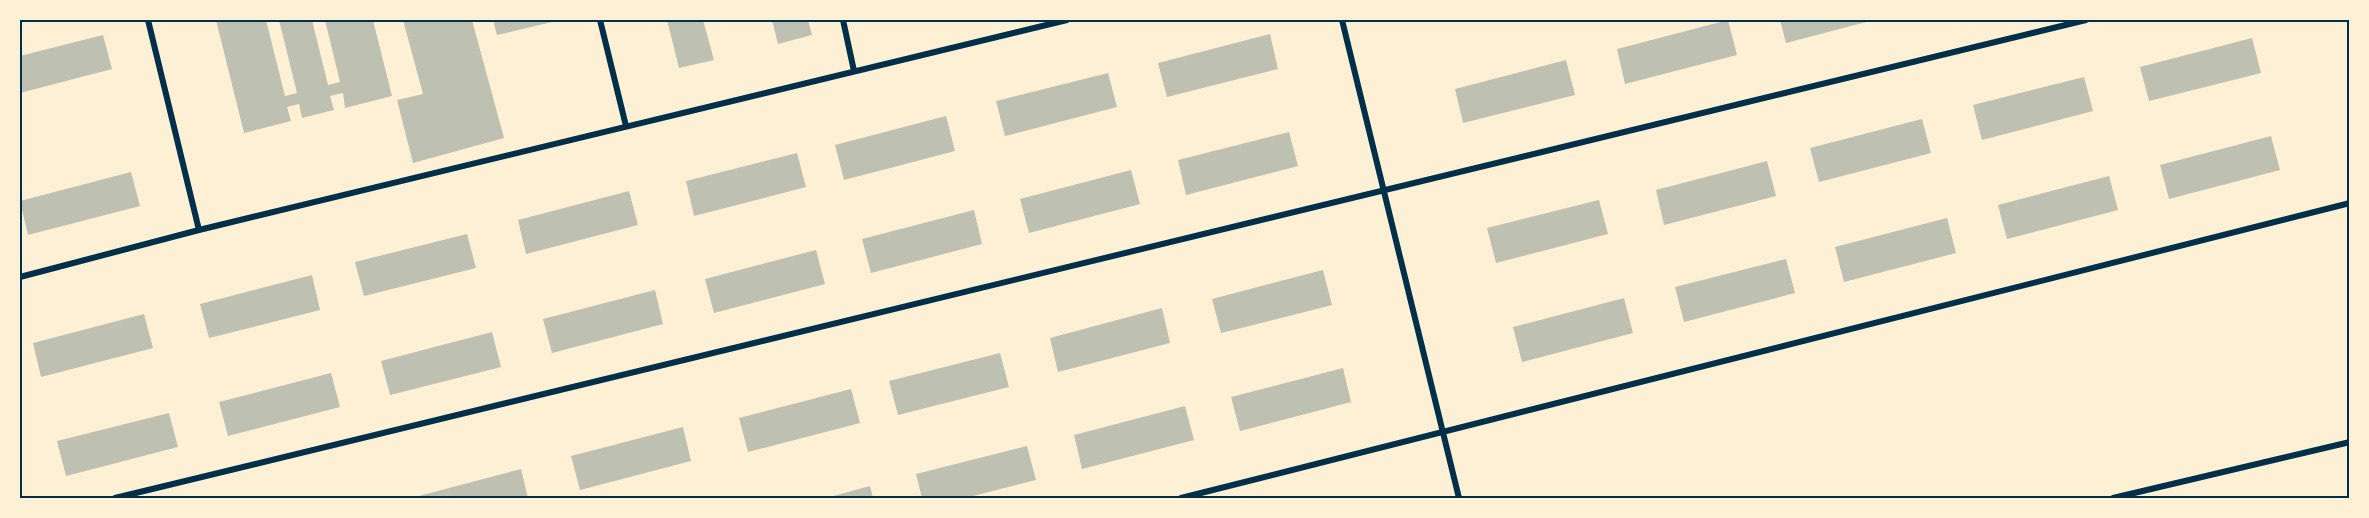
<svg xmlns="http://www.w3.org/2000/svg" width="2369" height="518" font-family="Cabin,sans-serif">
	<rect width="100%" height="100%" fill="#fdf0d5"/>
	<path fill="#bec0b2" d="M216 20H266L285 96 297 93 279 20H312L328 85 340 82 325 20H373L392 96 345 108 343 93 330 96 334 110 302 118 299 104 287 107 291 121 244 133Z
		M403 20H472L504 138 413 163 397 100 423 94Z
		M493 20H551L552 22 497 35Z
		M667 20H703L714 60 679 68Z
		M772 20H808L812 35 778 44Z
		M1728 20 1737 55 1625 84 1617 49Z
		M1780 20H1874L1786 43Z
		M1270 34 1278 69 1167 97 1158 63Z
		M103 35 112 69 20 93V56Z
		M2252 38 2261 73 2149 101 2140 67Z
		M1566 60 1575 95 1463 123 1455 89Z
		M1108 73 1117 107 1005 136 996 101Z
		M2084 77 2093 111 1982 140 1973 105Z
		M946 116 955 151 844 180 835 145Z
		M1922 119 1931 153 1819 182 1810 148Z
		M1289 132 1298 166 1186 195 1178 160Z
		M2271 136 2280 170 2169 199 2160 165Z
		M797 153 806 187 694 216 686 181Z
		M1767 161 1776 196 1664 225 1656 190Z
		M1131 170 1140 204 1029 233 1020 199Z
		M131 172 140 206 28 235 20 201Z
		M2109 176 2118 210 2007 239 1998 205Z
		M629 191 638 225 526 254 518 220Z
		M1599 200 1608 234 1496 263 1487 228Z
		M974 210 982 244 871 273 862 239Z
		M1947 218 1956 253 1844 282 1835 247Z
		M467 234 476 268 364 296 355 262Z
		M816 250 825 284 714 313 705 279Z
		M1786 259 1795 293 1684 322 1675 287Z
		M1323 270 1332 305 1221 333 1212 299Z
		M312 275 320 310 209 338 200 304Z
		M655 290 663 324 552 353 543 319Z
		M1624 298 1633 333 1522 362 1513 327Z
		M1162 308 1170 343 1058 372 1050 338Z
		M144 314 153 348 41 377 33 343Z
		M492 332 501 367 390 395 381 361Z
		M1000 353 1009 387 898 415 889 381Z
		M1343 368 1351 402 1240 431 1231 397Z
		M331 373 340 407 228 436 219 402Z
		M851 389 860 423 748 452 739 418Z
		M1185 406 1194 440 1082 469 1074 435Z
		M169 413 178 447 66 476 57 441Z
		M683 427 691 461 580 490 571 456Z
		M1027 446 1036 480 965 498H922L916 474Z
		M521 469 528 498H411Z
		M870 486 873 498H826Z"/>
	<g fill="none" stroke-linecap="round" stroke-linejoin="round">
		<path stroke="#003049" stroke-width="6" d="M148 20 199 230
			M600 20 626 126
			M843 20 854 71
			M1342 20 1459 498
			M20 277 199 230 1067 20
			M115 498 2086 20
			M1181 498 2350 203
			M2113 498 2350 442"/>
	</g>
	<rect width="2369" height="518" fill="none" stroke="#fdf0d5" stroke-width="42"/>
	<rect x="21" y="21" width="2327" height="476" fill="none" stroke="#003049" stroke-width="2"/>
</svg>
